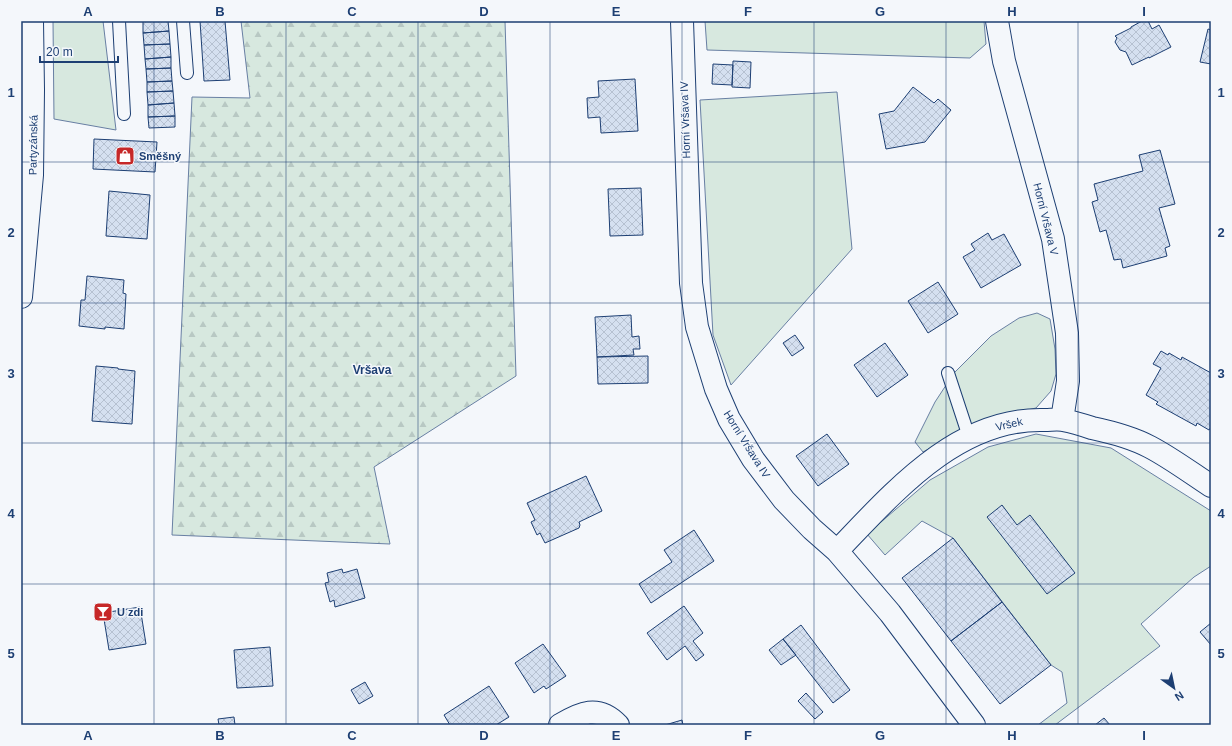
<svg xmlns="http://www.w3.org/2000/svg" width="1232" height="746" font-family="Helvetica,sans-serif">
	<defs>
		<pattern id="forest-firs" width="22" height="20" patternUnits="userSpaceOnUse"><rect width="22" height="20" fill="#d7e8df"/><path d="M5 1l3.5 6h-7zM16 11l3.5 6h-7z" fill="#b8c8c3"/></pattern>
		<pattern id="building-cross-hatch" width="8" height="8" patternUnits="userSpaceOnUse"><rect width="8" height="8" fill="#d5e0f0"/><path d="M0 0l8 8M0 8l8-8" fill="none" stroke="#b6c1d1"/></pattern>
	</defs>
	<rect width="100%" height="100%" fill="#f4f7fb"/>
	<path fill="#d7e8df" stroke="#687fa3" d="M53 21H103L116 130 54 119Z
		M705 21H984L986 44 970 58 707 50Z
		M837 92 852 249 731 385 713 335 700 100Z
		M1037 313 1050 319 1055 349 1056 374 1051 391 1036 408 977 422 923 452 915 442 935 402 954 373 991 336 1019 318Z
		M1036 434 1111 448 1211 511V566L1194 577 1141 624 1160 646 1055 725H1038L1067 703 1062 672 1051 665 953 538 922 521 885 555 867 534 930 480 988 447Z"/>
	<path fill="url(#forest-firs)" stroke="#687fa3" d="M241 21H505L516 376 374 467 390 544 172 535 192 97 250 98Z"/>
	<path fill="url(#building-cross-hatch)" stroke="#1d3f73" d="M143 21H168L169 31 143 33Z
		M200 21H225L230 80 204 81Z
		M1142 21H1148L1152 29 1159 25 1171 47 1149 58V57L1132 65 1126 52 1120 50 1115 42 1117 38 1115 36 1131 28V27Z
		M1208 29 1211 30V64L1200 62Z
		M169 31 170 44 144 45 143 33Z
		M170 44 171 57 145 59 144 45Z
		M171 57V68L146 69 145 59Z
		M733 61 751 62 750 88 732 87Z
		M713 64 733 65 732 85 712 84Z
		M171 68 172 81 147 82 146 69Z
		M635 79 638 131 601 133 600 117 588 118 587 98 599 97 598 81Z
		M172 81 173 91 147 92V82Z
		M913 87 934 103 938 99 951 110 925 142 886 149 879 114 894 111Z
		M173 91 174 103 148 105 147 92Z
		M174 103 175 116 148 117V105Z
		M175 116V127L149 128 148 117Z
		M94 139 157 142 155 172 93 169Z
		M1160 150 1175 204 1159 208 1170 246 1165 248 1167 256 1123 268 1121 259 1114 260 1106 230 1100 232 1092 202 1098 200 1094 184 1143 171 1139 155Z
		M641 188 643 235 610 236 608 189Z
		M109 191 150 195 147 239 106 236Z
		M988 233 992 240 1004 234 1021 265 981 288 963 257 975 250 971 244Z
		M87 276 124 280 123 293 126 294 124 329 105 327V329L79 326 81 300H85Z
		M938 282 958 314 928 333 908 301Z
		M631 315 632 337 639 336 640 349H633L634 355 597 357 595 317Z
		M795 335 804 348 792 356 783 343Z
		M885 343 908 375 877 397 854 365Z
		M1161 351 1168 355 1169 353 1181 360 1182 357 1211 373V427L1209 430 1197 423 1196 426 1156 404 1158 402 1146 395 1161 368 1153 364Z
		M648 356V383L598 384 597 357Z
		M96 366 118 368V369L135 371 132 424 92 421Z
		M827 434 849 464 818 486 796 456Z
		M586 476 602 511 579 522 580 525 579 528 545 543 540 533 537 535 531 522 535 520 527 503Z
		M1002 505 1017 525 1030 515 1075 573 1047 594 987 517Z
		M694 530 714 561 651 603 639 584 672 562 664 550Z
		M953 538 1002 602 951 641 902 578Z
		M342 569 343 573 357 569 365 598 335 607 334 600 330 602 325 583 329 582 327 573Z
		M1002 602 1051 665 1000 704 951 641Z
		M684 606 703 633 693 641 704 655 696 661 685 646 667 660 647 633Z
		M140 607 146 644 109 650 103 613Z
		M1211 623V645L1200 632Z
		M801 625 850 690 833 703 783 639Z
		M783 639 796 655 781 665 769 650Z
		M543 644 566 676 546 689 544 686 534 693 515 663Z
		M270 647 273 686 237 688 234 650Z
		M365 682 373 696 359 704 351 690Z
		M489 686 509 717 496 725H450L444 715Z
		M806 693 823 712 815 719 798 701Z
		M234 717 235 725H219L218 719Z
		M1104 718 1110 725H1095Z
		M682 720 683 725H665Z"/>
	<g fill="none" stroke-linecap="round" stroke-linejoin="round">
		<defs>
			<path id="lane" d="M119 21 124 114
				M183 21 187 73
				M948 373 969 437"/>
			<path id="street" d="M682 21 691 283 697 327 716 389 729 419 753 459 784 500 812 529 837 551 890 613 974 725
				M997 21 1004 61 1053 239 1067 333 1068 381 1062 420
				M21 297 32 175 33 90 32 21
				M837 551C893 493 957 417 1045 420 1051 420 1057 419 1063 420 1073 422 1083 425 1092 428 1111 432 1133 438 1150 447 1171 458 1191 473 1211 486
				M560 725C580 713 598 704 618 725"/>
		</defs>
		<use href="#lane" stroke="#1d3f73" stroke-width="14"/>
		<use href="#street" stroke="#1d3f73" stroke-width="24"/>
		<use href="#lane" stroke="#f4f7fb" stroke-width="12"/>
		<use href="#street" stroke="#f4f7fb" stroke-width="22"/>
	</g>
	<path fill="none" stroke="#1d3f73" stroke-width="1" stroke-opacity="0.55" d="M154 21V725M286 21V725M418 21V725M550 21V725M682 21V725M814 21V725M946 21V725M1078 21V725M21 162H1211M21 303H1211M21 443H1211M21 584H1211"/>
	<defs>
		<symbol id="shop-square" viewBox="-11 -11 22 22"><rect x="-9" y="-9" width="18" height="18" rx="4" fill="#c62828" stroke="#f4f7fb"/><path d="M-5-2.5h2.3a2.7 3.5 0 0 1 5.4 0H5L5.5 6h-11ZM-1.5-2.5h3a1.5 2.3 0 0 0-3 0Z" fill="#fff"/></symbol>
		<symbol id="bar-square" viewBox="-11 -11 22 22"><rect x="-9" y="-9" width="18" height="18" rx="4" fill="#c62828" stroke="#f4f7fb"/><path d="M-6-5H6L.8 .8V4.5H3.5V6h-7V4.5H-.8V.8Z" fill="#fff"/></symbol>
	</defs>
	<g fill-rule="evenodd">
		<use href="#shop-square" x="114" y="145" width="22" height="22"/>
		<use href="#bar-square" x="92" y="601" width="22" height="22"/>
	</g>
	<g text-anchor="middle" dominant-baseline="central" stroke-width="3" stroke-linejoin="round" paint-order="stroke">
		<g font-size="11" fill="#1d3f73" stroke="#f4f7fb">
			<text transform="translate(685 120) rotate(-92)">Horní Vršava IV</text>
			<text transform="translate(33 145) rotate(-89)">Partyzánská</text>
			<text transform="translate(1046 219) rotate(76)">Horní Vršava V</text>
			<text transform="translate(1009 424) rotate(-13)">Vršek</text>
			<text transform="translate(747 444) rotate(58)">Horní Vršava IV</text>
		</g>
		<g font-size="11" font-weight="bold" fill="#1d3f73" stroke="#f4f7fb" text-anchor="start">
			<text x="139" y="156">Směšný</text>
			<text x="117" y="612">U zdi</text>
		</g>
		<g font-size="12" font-weight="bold" fill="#1d3f73" stroke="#f4f7fb">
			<text x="372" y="370">Vršava</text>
		</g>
	</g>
	<rect width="1232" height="746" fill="none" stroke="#f4f7fb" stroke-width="44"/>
	<g transform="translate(1174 688) rotate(147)" stroke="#f4f7fb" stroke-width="3" paint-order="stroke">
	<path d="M0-3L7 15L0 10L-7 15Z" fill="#1d3f73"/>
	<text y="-6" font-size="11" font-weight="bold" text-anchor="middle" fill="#1d3f73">N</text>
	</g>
	<path d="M40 56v6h78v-6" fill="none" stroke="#1d3f73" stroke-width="2"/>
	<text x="46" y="56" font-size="12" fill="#1d3f73" stroke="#f4f7fb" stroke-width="3" paint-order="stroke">20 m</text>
	<rect x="22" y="22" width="1188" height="702" fill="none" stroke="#1d3f73" stroke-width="1.5"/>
	<g font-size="13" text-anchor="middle" font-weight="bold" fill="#1d3f73">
		<text x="88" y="16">A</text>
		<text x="220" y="16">B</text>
		<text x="352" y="16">C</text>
		<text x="484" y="16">D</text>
		<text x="616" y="16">E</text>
		<text x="748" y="16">F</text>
		<text x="880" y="16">G</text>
		<text x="1012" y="16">H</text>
		<text x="1144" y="16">I</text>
		<text x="11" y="97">1</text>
		<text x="1221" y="97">1</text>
		<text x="11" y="237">2</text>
		<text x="1221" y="237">2</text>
		<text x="11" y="378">3</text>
		<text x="1221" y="378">3</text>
		<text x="11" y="518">4</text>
		<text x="1221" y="518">4</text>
		<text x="11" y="658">5</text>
		<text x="1221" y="658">5</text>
		<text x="88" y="740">A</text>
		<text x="220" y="740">B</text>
		<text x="352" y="740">C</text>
		<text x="484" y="740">D</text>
		<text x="616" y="740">E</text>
		<text x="748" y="740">F</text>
		<text x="880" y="740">G</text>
		<text x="1012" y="740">H</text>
		<text x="1144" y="740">I</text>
	</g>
</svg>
